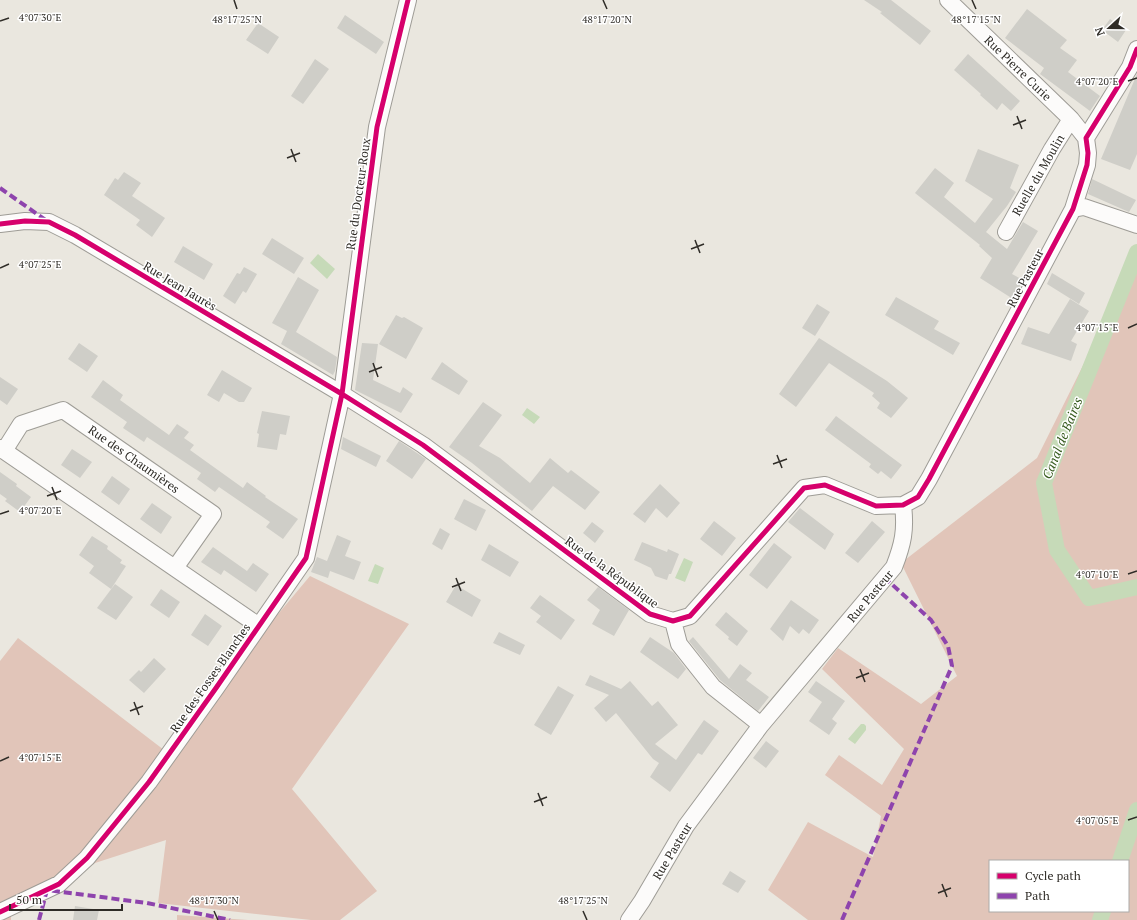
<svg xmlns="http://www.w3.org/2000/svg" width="1137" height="920" font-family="'PT Serif',serif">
	<rect width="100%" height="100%" fill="#eae7df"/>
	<path fill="#e1c5b9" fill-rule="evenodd" d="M1137 257V920H808L768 890 808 822 873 857 881 816 825 775 839 755 882 785 904 749 822 669 838 648 921 704 957 676 901 563 1037 458ZM990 861H1128V911H990Z
		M310 576 409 624 292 789 377 891 340 920H311L158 903 166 840 95 863 11 911V920H0V661L18 638 164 750Z
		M177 915 248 920H177Z"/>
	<path fill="#c6dab8" d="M318 254 335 269 327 279 310 263Z
		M527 408 540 417 534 424 522 415Z
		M684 558 693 562 685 582 675 578Z
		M375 564 384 568 378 584 368 581Z
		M861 724H864L866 726V730L855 744 848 739Z"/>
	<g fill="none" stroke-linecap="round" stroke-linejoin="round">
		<path stroke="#c6dab8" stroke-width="16" d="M1137 252 1044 483 1057 550 1089 598 1137 587
			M1120 861 1137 810
			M1100 920 1103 911"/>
	</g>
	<path fill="#cfcec8" d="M864 0H891L931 31 920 45 880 13 882 12Z
		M1027 9 1067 40 1060 48 1077 60 1068 72 1100 96 1090 111 1040 74 1044 68 1005 38Z
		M345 15 384 42 376 54 337 28Z
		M1110 19 1126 30 1118 42 1102 30Z
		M258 23 279 37 268 54 246 40Z
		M968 54 1020 101 1011 111 1002 103 997 110 980 95 981 94 954 70Z
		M315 59 329 69 303 104 291 96Z
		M1137 74V154L1130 170 1101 159Z
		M978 149 1019 165 1010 188 1016 192 1007 206 986 232 1007 249 1023 222 1038 231 1012 274 1023 280 1013 299 980 278 992 258 979 246 980 245 915 193 935 168 954 183 944 197 975 223 993 199 965 181Z
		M124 172 141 183 132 196 165 218 152 237 136 225 140 220 104 195 115 178 118 180Z
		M1092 179 1136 200 1129 212 1088 194Z
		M272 238 304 258 294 274 262 254Z
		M183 246 213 264 204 280 174 262Z
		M244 267 257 274 246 293 243 291 235 304 223 296 237 273 240 274Z
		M1052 273 1085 293 1079 304 1047 284Z
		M298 277 319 290 296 332 337 357 335 371 333 375 281 344 287 331 272 323Z
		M896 297 939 321 934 329 960 343 953 355 885 315Z
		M1070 299 1089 311 1071 341 1077 344 1071 361 1021 344 1028 327 1049 334Z
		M817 304 830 312 815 336 802 328Z
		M396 315 402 318 404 317 423 328 406 359 379 344Z
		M819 338 887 381 908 398 891 418 877 408 880 403 872 396 874 393 829 363 796 407 779 394Z
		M79 343 98 356 87 372 68 359Z
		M362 343 378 344 373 380 400 393 403 387 413 394 401 413 355 390Z
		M442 362 468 381 459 395 431 379Z
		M222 370 252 388 244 402H239L224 393 219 402 207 395Z
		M0 377 18 389 7 405 0 400Z
		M103 380 123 395 120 400 169 435 177 424 189 432 184 438 194 445 190 450 243 488 247 482 266 496 265 497 298 519 283 539 266 527 270 522 219 487 215 492 197 479 201 473 147 437 144 442 123 428 127 422 91 397Z
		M483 402 502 415 479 446 500 458 530 483 550 458 568 473 571 470 600 492 585 510 553 486 532 511 472 463 449 447Z
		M262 411 290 416 286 435 280 434 277 450 257 447 259 434 257 433Z
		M836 416 902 465 891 479 881 471 878 474 869 467 871 464 825 430Z
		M343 437 381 456 376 467 341 449Z
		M399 441 426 459 412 479 386 461Z
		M72 449 92 462 80 478 61 465Z
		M0 472 17 484 16 486 31 497 20 512 5 501 7 499 0 494Z
		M112 476 130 489 119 505 101 492Z
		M660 484 680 503 667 518 656 508 645 523 633 514Z
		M464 499 486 510 476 531 454 519Z
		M152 503 172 517 161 534 140 519Z
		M800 508 834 534 825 550 788 522Z
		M714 521 736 538 722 556 700 539Z
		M872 521 885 532 858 563 845 553Z
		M592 522 604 531 595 543 583 533Z
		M440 528 450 534 442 550 432 544Z
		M337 535 351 541 345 556 361 562 354 580 330 571 328 578 311 572 317 557 327 561Z
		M92 536 108 546 107 549 122 560 120 563 126 566 111 589 89 573 94 566 79 555Z
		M642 542 667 552 668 549 679 554 671 574H669L667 580 655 576 651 568 634 560Z
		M774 543 792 557 767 589 749 575Z
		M489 544 519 562 510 577 481 560Z
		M213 547 247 571 253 563 269 574 256 592 224 570 221 575 201 562Z
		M115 584 133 597 116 620 97 608Z
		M456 585 481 600 472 617 446 602Z
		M598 587 629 610 614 636 592 624 600 610 587 600Z
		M161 589 180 602 169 618 150 605Z
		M540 595 575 620 561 640 536 622 541 616 530 608Z
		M791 600 819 620 809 634 803 629 799 634 790 626 783 641 770 629Z
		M726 612 748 631 737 646 728 639 729 637 715 625Z
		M205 614 222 626 208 646 191 635Z
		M499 632 525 645 520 655 493 643Z
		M650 637 674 653 686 669 678 679 640 652Z
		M693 637 729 679 740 664 752 673 746 680 769 697 758 711 720 680 689 641Z
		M154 658 166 669 144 693 129 680 139 670 141 672Z
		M590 675 621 689 630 681 652 706 658 701 678 725 655 744 676 760 704 720 719 731 702 755 698 753 670 792 650 777 659 763 653 759 616 713 606 722 594 708 609 695 585 685Z
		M816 681 845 701 832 719 837 723 829 735 809 721 822 702 808 692Z
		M558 686 574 695 551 735 534 725Z
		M766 741 779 751 766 768 753 758Z
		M730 871 746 881 738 893 722 884Z
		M75 906 99 910 97 920H73Z"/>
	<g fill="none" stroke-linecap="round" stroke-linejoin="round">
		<defs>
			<path id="minor" d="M948 0 1071 119 1086 138
				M1073 209 1084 207 1137 225
				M0 224 25 221 49 222 75 235 342 394 423 445 650 614 673 621 690 616 804 488 825 485 876 506 903 505 918 497 929 479 1073 209 1087 165 1088 153 1086 138 1130 67 1137 49
				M1006 232 1052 149 1071 119
				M0 448 259 626
				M4 451 21 424 63 410 213 514 175 568
				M673 621 679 644 713 687 761 725
				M0 912 59 884 87 858 149 782 216 688 306 558 342 394 377 127 408 0
				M629 920 642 901 686 826 761 725 894 567C903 544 906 530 903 505"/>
		</defs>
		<use href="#minor" stroke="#9e9c96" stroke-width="18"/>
		<use href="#minor" stroke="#fcfbfa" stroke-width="16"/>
		<path stroke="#8e44ad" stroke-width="4" stroke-dasharray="8 4" stroke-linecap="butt" d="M0 188 47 221
			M39 920 47 890 147 903 230 920
			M842 920 952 666 948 646 931 620 885 578"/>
		<defs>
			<path id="cycleway" d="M0 224 25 221 49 222 75 235 342 394 423 445 650 614 673 621 690 616 804 488 825 485 876 506 903 505 918 497 929 479 1073 209 1087 165 1088 153 1086 138 1130 67 1137 49
				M0 912 59 884 87 858 149 782 216 688 306 558 342 394 377 127 408 0"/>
		</defs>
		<use href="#cycleway" stroke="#fff" stroke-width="8"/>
		<use href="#cycleway" stroke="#d6006c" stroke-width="5"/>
	</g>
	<path fill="none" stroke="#2f2c27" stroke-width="1.5" d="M234 0 237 9M603 0 607 9M972 0 976 9M0 21 9 18M1128 81 1137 78M1017 116 1022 129M1013 125 1026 120M291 149 296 162M287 158 300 153M695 240 700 253M691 249 704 244M0 268 9 264M1128 328 1137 324M373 363 378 377M369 372 382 367M777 455 782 468M773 464 787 459M52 487 57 500M47 496 61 491M0 514 9 511M1128 574 1137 571M456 578 461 591M452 587 465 582M860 669 865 682M856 678 869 673M134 702 139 715M130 711 143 706M0 761 9 757M538 793 543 806M534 802 547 797M1128 820 1137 817M942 884 947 897M938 893 951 888M214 911 218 920M583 911 587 920"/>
	<g text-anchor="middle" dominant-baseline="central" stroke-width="3" stroke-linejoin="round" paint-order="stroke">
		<g font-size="12" fill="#2f2c27" stroke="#fff">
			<text transform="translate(1018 68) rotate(44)">Rue Pierre Curie</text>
			<text transform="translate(1038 175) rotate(-60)">Ruelle du Moulin</text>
			<text transform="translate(358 194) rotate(-82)">Rue du Docteur Roux</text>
			<text transform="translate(1025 278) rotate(-62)">Rue Pasteur</text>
			<text transform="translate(180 286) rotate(31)">Rue Jean Jaurès</text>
			<text transform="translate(134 459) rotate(35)">Rue des Chaumières</text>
			<text transform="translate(612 572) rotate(36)">Rue de la République</text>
			<text transform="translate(870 596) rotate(-50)">Rue Pasteur</text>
			<text transform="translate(210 678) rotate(-55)">Rue des Fosses Blanches</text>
			<text transform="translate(672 851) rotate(-59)">Rue Pasteur</text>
		</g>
		<g font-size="13" font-style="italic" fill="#365b1e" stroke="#fff">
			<text transform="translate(1062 438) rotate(-68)">Canal de Baires</text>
		</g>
	</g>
	<g font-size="10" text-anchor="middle" fill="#2f2c27" stroke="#fff" stroke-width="3" stroke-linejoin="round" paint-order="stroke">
		<text x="40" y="21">4°07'30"E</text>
		<text x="237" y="23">48°17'25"N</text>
		<text x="607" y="23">48°17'20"N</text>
		<text x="976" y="23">48°17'15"N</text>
		<text x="1097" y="85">4°07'20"E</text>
		<text x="40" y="268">4°07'25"E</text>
		<text x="1097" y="331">4°07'15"E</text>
		<text x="40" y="514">4°07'20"E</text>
		<text x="1097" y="578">4°07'10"E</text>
		<text x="40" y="761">4°07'15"E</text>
		<text x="1097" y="824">4°07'05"E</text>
		<text x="214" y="904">48°17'30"N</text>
		<text x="583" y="904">48°17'25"N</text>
	</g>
	<rect x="989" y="860" width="140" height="52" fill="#ffffff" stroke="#acaba9"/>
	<rect x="997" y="873" width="20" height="6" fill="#d6006c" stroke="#acaba9"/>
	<text x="1025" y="880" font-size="12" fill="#2f2c27">Cycle path</text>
	<rect x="997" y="893" width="20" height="6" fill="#8e44ad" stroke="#acaba9"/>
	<text x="1025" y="900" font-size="12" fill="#2f2c27">Path</text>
	<g transform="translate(1109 28) rotate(249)" stroke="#ffffff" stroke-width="3" paint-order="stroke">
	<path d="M0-3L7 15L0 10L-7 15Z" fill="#2f2c27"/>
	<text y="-6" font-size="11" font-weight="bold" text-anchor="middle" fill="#2f2c27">N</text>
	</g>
	<path d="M10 904v6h112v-6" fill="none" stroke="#2f2c27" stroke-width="2"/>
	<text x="16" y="904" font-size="12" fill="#2f2c27" stroke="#ffffff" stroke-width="3" paint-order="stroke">50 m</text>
</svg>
